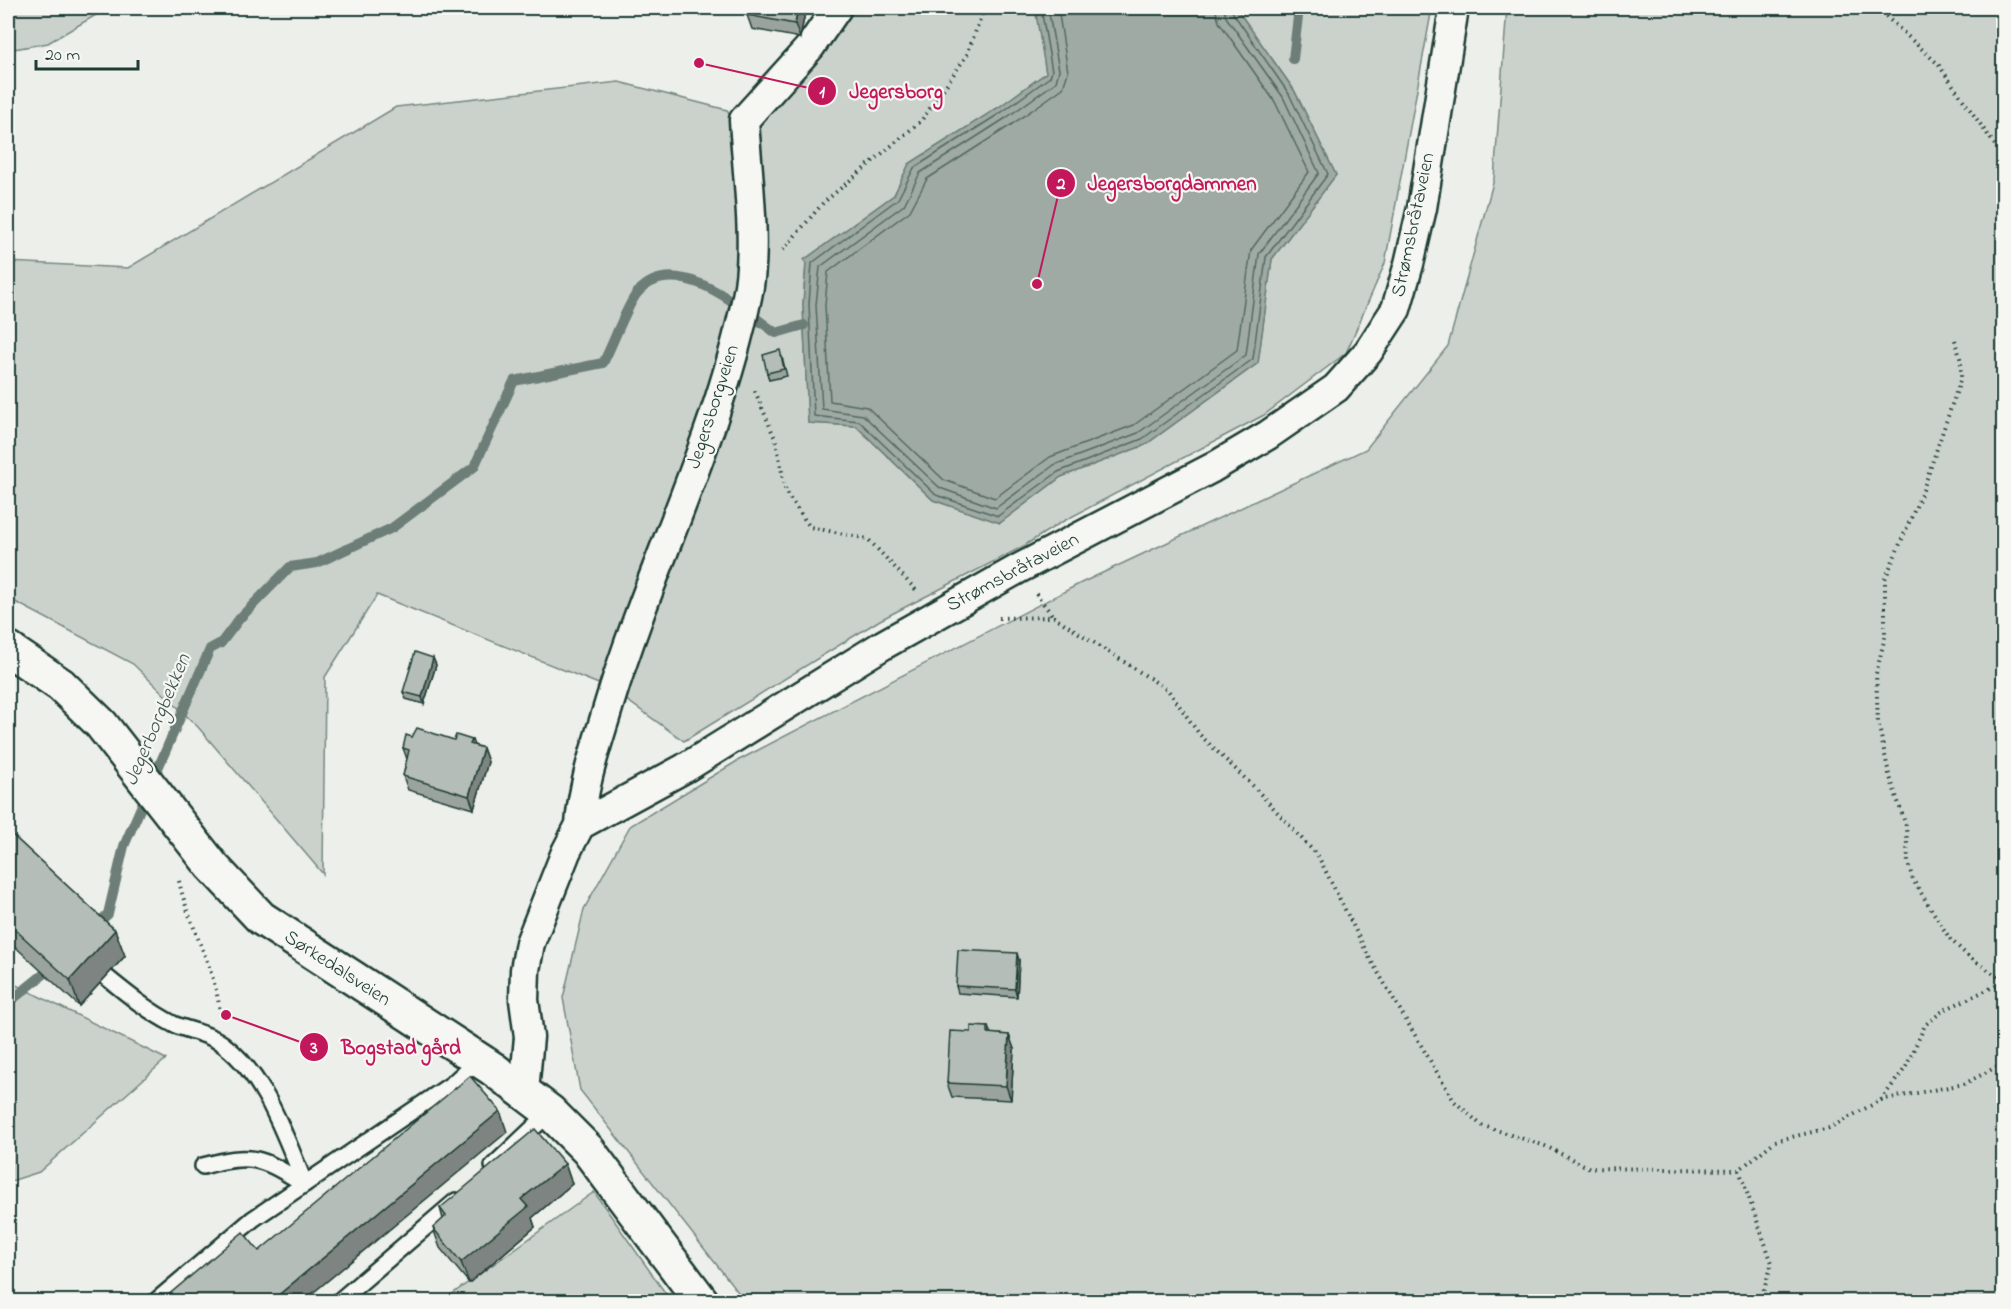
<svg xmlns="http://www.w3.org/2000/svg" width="2011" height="1309" font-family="'Indie Flower',sans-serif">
	<rect width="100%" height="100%" fill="#edefea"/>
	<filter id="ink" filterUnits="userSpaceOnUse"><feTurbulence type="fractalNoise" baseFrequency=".0167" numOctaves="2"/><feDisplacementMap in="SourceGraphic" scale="12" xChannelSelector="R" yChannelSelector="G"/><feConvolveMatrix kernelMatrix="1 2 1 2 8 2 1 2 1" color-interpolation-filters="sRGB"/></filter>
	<g filter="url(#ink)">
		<path fill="#cbd2cc" stroke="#758880" stroke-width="1.5" d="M8 8H108L48 43 8 50Z
			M853 8H1036L1046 73 999 107 909 164 894 195 804 260 806 263 803 304 808 423 856 426 933 500 1000 523 1061 477 1145 445 1258 363 1272 259 1336 175 1294 90 1236 8H1432L1385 263 1346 353 1264 415 1060 523 1022 547 880 620 684 741 611 689 377 595 325 677 323 874 198 727 133 664 8 598V262L128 268 396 107 619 82 727 110 747 155 767 112 827 46Z
			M1507 8H2003V1301H745L580 1090 563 998 584 909 630 826 739 760 1081 583 1366 449 1448 346 1494 179Z
			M8 981 166 1059 39 1172 8 1182Z
			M594 1192 671 1301 441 1302Z"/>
		<path fill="#9faaa4" stroke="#6c7e77" stroke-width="1.5" d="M1035 8H1236L1294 90 1336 175 1272 259 1258 363 1145 445 1061 477 1000 523 933 500 856 426 808 423 803 304 806 263 804 260 894 195 909 164 999 107 1046 73Z"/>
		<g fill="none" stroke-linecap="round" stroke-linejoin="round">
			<path stroke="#526961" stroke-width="1.5" d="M1041 8 1052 71 1050 77 1002 112 914 168 898 199 812 263 809 304 814 416 859 421 936 495 998 516 1058 472 1142 439 1253 359 1266 257 1328 174 1289 94 1233 13 1231 8
				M1048 8 1059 70 1056 82 1006 118 920 173 904 205 820 267 816 305 822 409 863 415 940 488 996 508 1054 465 1138 433 1246 355 1259 254 1319 173 1283 97 1226 17 1224 8
				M1058 8 1068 72 1063 88 1011 125 927 179 910 211 828 272 825 305 830 401 867 407 944 480 995 498 1050 457 1134 425 1237 350 1251 250 1309 172 1275 102 1219 22 1215 8"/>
			<path stroke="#6c7e77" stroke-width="10" d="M1293 59 1299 8
				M93 928 108 914 124 846 210 649 221 643 240 618 290 567 317 563 392 528 474 467 514 381 603 363C612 347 627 304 638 292 677 250 742 309 776 333L804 325
				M8 1003 54 966"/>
			<defs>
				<path id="service" d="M105 976C127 994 148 1011 173 1024 189 1031 211 1034 224 1045 266 1077 285 1137 305 1184
					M203 1166C254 1152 261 1158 305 1184
					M493 1166 550 1112
					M155 1302 253 1219 452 1084 478 1060
					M338 1302 456 1201"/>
				<path id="minor" d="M580 825C583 782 598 742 610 701 651 566 718 437 747 297 758 248 747 172 744 120L810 47 837 8
					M524 1091 529 1037 524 1000 525 970 530 943 566 852 580 825 685 768 883 645 1018 569 1212 468 1268 435 1336 388 1368 352 1396 309 1409 264 1422 208 1454 8"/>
				<path id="tertiary" d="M8 649 61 685 101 724 212 866 261 918 493 1069 550 1112 588 1150 702 1302"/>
			</defs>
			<use href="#service" stroke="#1f3d34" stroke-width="20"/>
			<use href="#minor" stroke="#1f3d34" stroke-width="33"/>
			<use href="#tertiary" stroke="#1f3d34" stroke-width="38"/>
			<path stroke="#1f3d34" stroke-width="4" stroke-dasharray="1.5 4.5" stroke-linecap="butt" d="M1877 8 1938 64 2004 158
				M783 250 823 203 921 121 967 55 984 8
				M1955 340 1961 361V378L1923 490 1885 579V637L1876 674 1878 722 1889 774 1906 826 1908 863 1913 880 1950 939 1969 957 2004 981
				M755 391 776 441 786 493 810 527 868 539 916 590
				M1036 594 1053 616
				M999 618 1054 617 1168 690 1200 735 1253 786 1318 856 1370 959 1454 1101 1481 1125 1545 1146 1590 1168 1739 1170 1775 1141 1829 1128 1881 1100 1906 1067 1925 1025 1944 1010 2004 982
				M179 881C189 927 215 966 220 1013
				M1881 1100 1964 1084 2004 1063
				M1739 1170 1772 1263 1760 1302"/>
			<use href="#service" stroke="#f6f6f2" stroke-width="15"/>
			<use href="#minor" stroke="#f6f6f2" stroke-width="28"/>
			<use href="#tertiary" stroke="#f6f6f2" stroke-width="33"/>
		</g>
		<path fill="#9ba39e" stroke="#1f3d34" stroke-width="1.5" d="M806 8 800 38 752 29 747 15Z
			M782 357 787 376 769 380 767 373Z
			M433 658 436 665 424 704 406 699 403 692Z
			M412 737 454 740H472L474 745 483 748 488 762 474 809 408 790 403 776 407 759 403 748Z
			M8 831 115 930 125 956 79 1006 8 940Z
			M1019 960 1017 997 958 993 956 986Z
			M988 1027 991 1034 1009 1035 1014 1049 1011 1100 952 1097 947 1083 971 1032Z
			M565 1164 572 1184 532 1218 535 1227 469 1283 440 1248 433 1228 443 1219 440 1208Z"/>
		<path fill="#7e8481" stroke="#1f3d34" stroke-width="1.5" d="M798 8H806L800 38 795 24Z
			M433 658 436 665 424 704 422 697Z
			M483 748 488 762 474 809 469 796Z
			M115 930 125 956 79 1006 70 980Z
			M1017 953 1019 960 1017 997 1015 989Z
			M1009 1035 1014 1049 1011 1100 1006 1086Z
			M500 1111 507 1132 302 1302H270Z
			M565 1164 572 1184 532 1218 535 1227 469 1283 461 1262 521 1199Z"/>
		<path fill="#b4bdb8" stroke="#1f3d34" stroke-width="1.5" d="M749 8H798L795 24 747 15Z
			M780 350 784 369 767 373 763 355Z
			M415 652 433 658 422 697 403 692Z
			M417 728 454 740 456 735 472 740 470 744 483 748 469 796 403 776 409 750 403 748 406 735 412 737Z
			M8 831 115 930 70 980 8 923Z
			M958 950 1017 953 1015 989 956 986Z
			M971 1026 988 1027V1033L1009 1035 1006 1086 947 1083 950 1031 971 1032Z
			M470 1076 500 1111 270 1302H160L243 1232 259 1251Z
			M535 1129 565 1164 521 1199 528 1207 461 1262 433 1228 446 1216 440 1208Z"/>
	</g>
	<g text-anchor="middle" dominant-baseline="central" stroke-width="4.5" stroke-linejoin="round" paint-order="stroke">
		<g font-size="20" fill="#1f3d34" stroke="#f6f6f2">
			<text transform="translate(1414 225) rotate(-78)">Strømsbråtaveien</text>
			<text transform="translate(714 407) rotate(-72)">Jegersborgveien</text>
			<text transform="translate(1013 573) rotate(-28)">Strømsbråtaveien</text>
			<text transform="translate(337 969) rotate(33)">Sørkedalsveien</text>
		</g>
		<g font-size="21" font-style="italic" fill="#3f5850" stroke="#f6f6f2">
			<text transform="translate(158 720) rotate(-67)">Jegerborgbekken</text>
		</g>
	</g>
	<path fill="none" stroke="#c2185b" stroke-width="2" d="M699 63L822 91M1037 284L1061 183M226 1015L314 1047"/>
	<g fill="#c2185b" stroke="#f6f6f2" stroke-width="2">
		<circle cx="699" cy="63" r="6"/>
		<circle cx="1037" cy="284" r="6"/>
		<circle cx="226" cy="1015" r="6"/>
		<circle cx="822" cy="91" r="15"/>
		<circle cx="1061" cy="183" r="15"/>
		<circle cx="314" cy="1047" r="15"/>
	</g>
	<g font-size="18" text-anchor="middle" font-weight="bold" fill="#fff">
		<text x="822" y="97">1</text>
		<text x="1061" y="189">2</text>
		<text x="314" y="1053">3</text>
	</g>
	<g font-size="21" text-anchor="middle" font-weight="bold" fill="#c2185b" stroke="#f6f6f2" stroke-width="4.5" stroke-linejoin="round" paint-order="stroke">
		<text x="896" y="98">Jegersborg</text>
		<text x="1172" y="190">Jegersborgdammen</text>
		<text x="401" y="1054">Bogstad gård</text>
	</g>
	<rect width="2011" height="1309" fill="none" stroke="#f6f6f2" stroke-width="30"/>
	<rect x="15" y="15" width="1981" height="1279" fill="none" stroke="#1f3d34" stroke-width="2" filter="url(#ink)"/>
	<path d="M36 60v9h102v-9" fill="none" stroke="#1f3d34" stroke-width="3"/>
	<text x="45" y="60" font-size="18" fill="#1f3d34" stroke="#f6f6f2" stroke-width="4.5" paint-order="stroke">20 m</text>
</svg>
